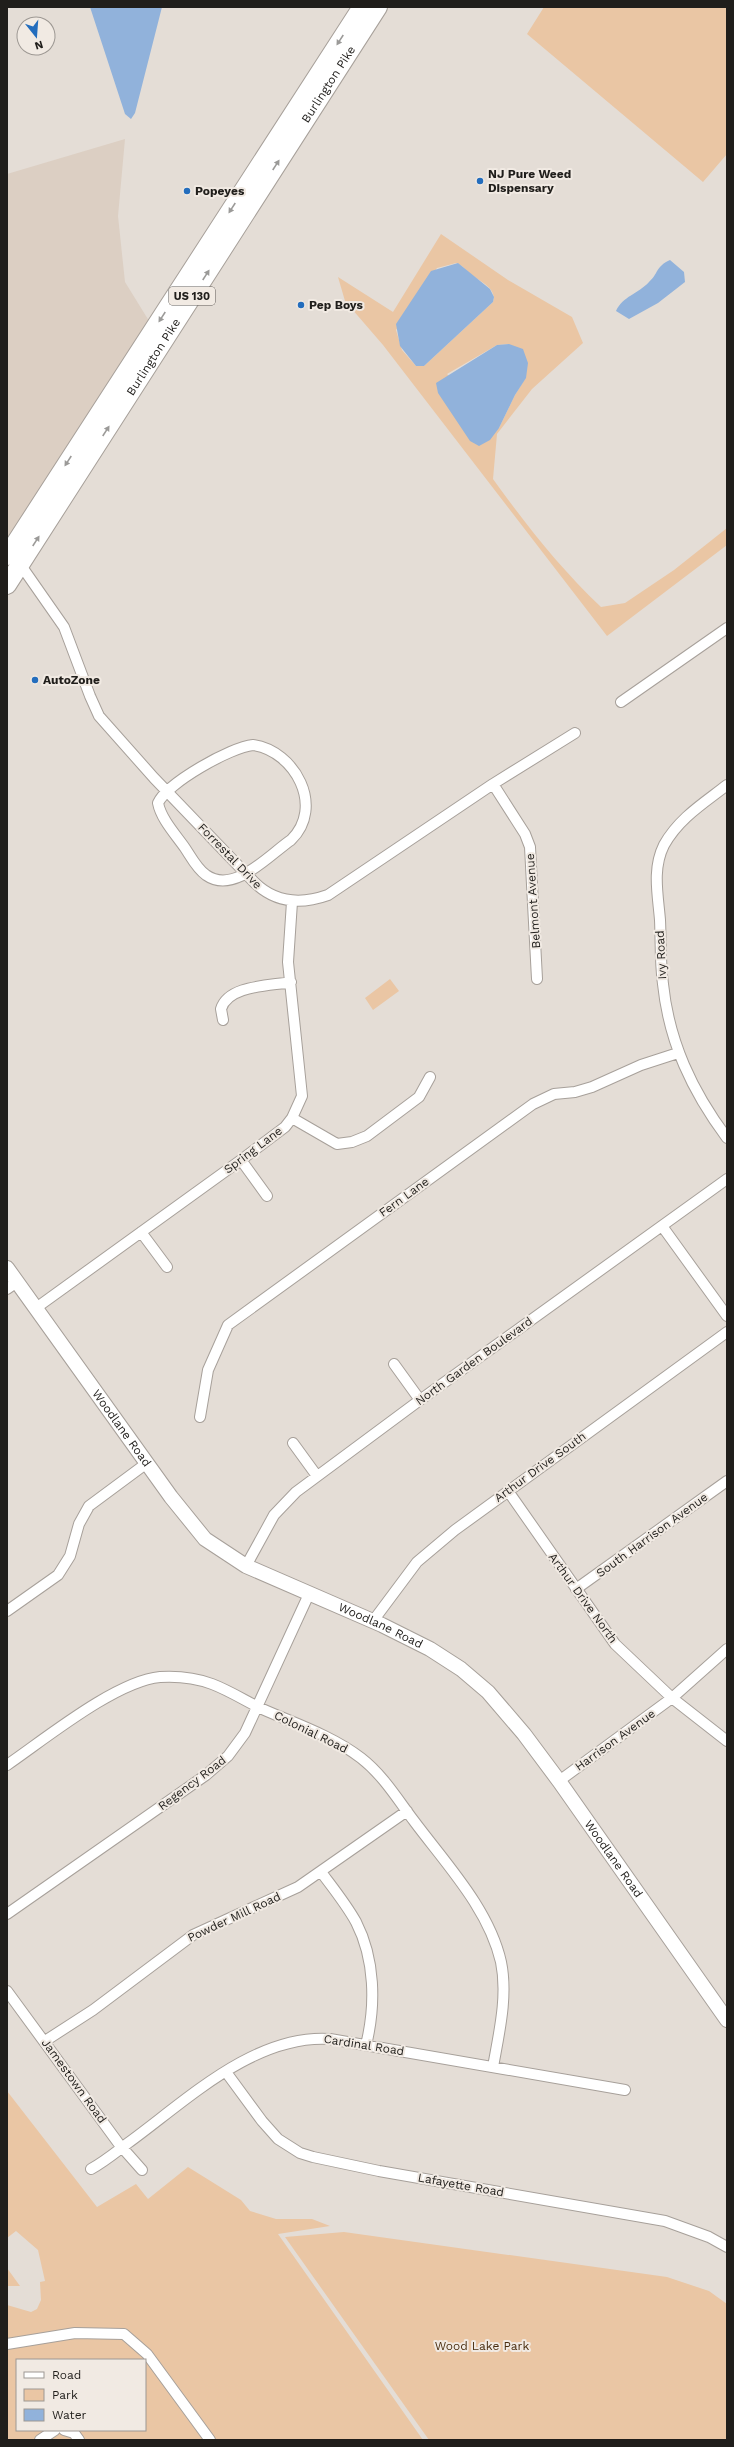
<svg xmlns="http://www.w3.org/2000/svg" width="734" height="2447" font-family="'Work Sans',sans-serif">
	<rect width="100%" height="100%" fill="#e4ddd6"/>
	<path fill="#dccfc3" d="M125 139 118 216 125 282 154 329 7 556V174Z"/>
	<path fill="#eac6a4" fill-rule="evenodd" d="M544 7H727V154L703 182 527 34Z
		M441 234 508 280 572 317 583 343 532 389 497 434 493 479C527 526 559 567 601 607L625 603 674 570 727 528V545L607 636 383 345 345 301 338 277 393 312ZM456 263C462 265 464 268 468 272 476 280 498 287 493 302L424 366H416L402 350 396 330 437 268ZM509 344 526 377 515 395 499 428 447 374 497 345Z
		M390 979 399 991 373 1010 365 998Z
		M7 2091 97 2207 136 2184 148 2199 188 2167 241 2200 250 2211 276 2219H312L330 2226 278 2234 423 2440H7V2305L31 2312 37 2309 41 2300 40 2282 45 2281 38 2250 16 2231 7 2238ZM17 2360H145V2430H17Z
		M344 2232 667 2277 709 2291 727 2304V2440H429L285 2237Z
		M7 2268 20 2286H7Z"/>
	<path fill="#91b2db" d="M90 7H162L135 113 131 119 125 114Z
		M670 260 684 272 685 282 658 303 629 319 616 311C623 296 638 294 649 282 659 273 655 267 670 260Z
		M458 263 490 289 494 297 493 302 424 366H416L400 346 396 324 431 271Z
		M509 344 523 349 528 363 526 378 515 395 499 428 490 440 479 446 470 441 438 393 436 383 497 345Z"/>
	<g fill="none" stroke-linecap="round" stroke-linejoin="round">
		<defs>
			<path id="street" d="M20 564 64 627 90 696 99 716 154 778 254 882C275 903 300 905 328 895L493 784 575 733
				M621 702 727 628
				M253 745C295 751 325 807 291 840 269 855 234 895 206 875 197 869 191 857 185 848 176 835 161 819 158 803 167 783 231 747 253 745Z
				M493 784 525 834 530 847 537 979
				M727 785C704 803 679 818 664 845 652 869 658 895 660 920 661 941 660 962 663 984 669 1042 692 1091 727 1138
				M223 1020 221 1009C228 985 270 986 291 982
				M292 1118 337 1144 352 1142 367 1136 419 1097 430 1077
				M241 1160 267 1196
				M662 1226 727 1316
				M141 1232 167 1267
				M7 1289 17 1282
				M36 1308 241 1160 285 1127 292 1118 302 1096 288 962 292 902
				M394 1364 420 1400
				M200 1417 208 1370 228 1325 533 1104 554 1094 575 1092 592 1087 641 1065 678 1053
				M293 1443 317 1476
				M508 1491 615 1644 672 1698 727 1741
				M246 1566 274 1515 296 1492 420 1400 727 1179
				M576 1589 727 1481
				M7 1611 58 1575 70 1556 79 1524 89 1506 147 1463
				M373 1621 417 1562 455 1530 727 1332
				M7 1765C45 1739 116 1681 160 1677 177 1676 196 1678 212 1684 228 1690 244 1700 260 1708 293 1723 331 1735 361 1758 383 1775 398 1800 414 1821 446 1864 489 1909 501 1962 508 1996 499 2033 493 2067
				M559 1781 672 1698 727 1649
				M321 1872C333 1888 346 1904 356 1922 375 1959 376 2005 366 2045
				M7 1914 206 1775 228 1756 245 1733 309 1594
				M7 1991 119 2144 142 2170
				M45 2041 93 2010 193 1935 298 1887 407 1811
				M226 2072 262 2121 278 2139 300 2153 313 2157 379 2171 665 2221 709 2237 727 2247
				M91 2169C104 2162 116 2152 128 2143 186 2101 254 2034 330 2039L625 2090
				M7 2344 75 2333 124 2334 147 2354 210 2440
				M64 2430 74 2433 79 2440
				M40 2440 55 2430"/>
			<g id="secondary">
				<path id="s1" d="M7 1268 171 1497 205 1539 246 1566 382 1625 430 1649 461 1669 488 1692 524 1734 559 1781 727 2020"/>
			</g>
			<g id="highway">
				<path d="M7 556 362 7"/>
				<path id="s2" d="M7 585 378 7"/>
			</g>
		</defs>
		<use href="#street" stroke="#a7a09a" stroke-width="12"/>
		<use href="#secondary" stroke="#a7a09a" stroke-width="16"/>
		<use href="#highway" stroke="#a7a09a" stroke-width="20"/>
		<use href="#street" stroke="#fff" stroke-width="10"/>
		<use href="#secondary" stroke="#fff" stroke-width="14"/>
		<use href="#highway" stroke="#fff" stroke-width="18"/>
	</g>
	<defs><path id="oneway-solid" d="M-6-.8H1V-3.2L6.5 0L1 3.2V.8H-6Z"/></defs>
	<g fill="#9b9a98">
		<use href="#oneway-solid" transform="translate(340 40) rotate(123)"/>
		<use href="#oneway-solid" transform="translate(276 165) rotate(-57)"/>
		<use href="#oneway-solid" transform="translate(232 208) rotate(123)"/>
		<use href="#oneway-solid" transform="translate(206 275) rotate(-57)"/>
		<use href="#oneway-solid" transform="translate(162 317) rotate(123)"/>
		<use href="#oneway-solid" transform="translate(106 431) rotate(-57)"/>
		<use href="#oneway-solid" transform="translate(68 461) rotate(123)"/>
		<use href="#oneway-solid" transform="translate(36 541) rotate(-57)"/>
	</g>
	<g fill="#236dbd" stroke="#f1eae3" stroke-width="1.5">
		<circle cx="480" cy="181" r="4"/>
		<circle cx="187" cy="191" r="4"/>
		<circle cx="301" cy="305" r="4"/>
		<circle cx="35" cy="680" r="4"/>
	</g>
	<g text-anchor="middle" dominant-baseline="central" stroke-width="4" stroke-linejoin="round" paint-order="stroke">
		<rect fill="#f1eae3" stroke="#5f5b57" stroke-width="1" x="169" y="287" width="46" height="18" rx="3"/>
		<g font-size="11" font-weight="bold" fill="#201e1b">
			<text x="192" y="296">US 130</text>
		</g>
		<g font-size="12" fill="#201e1b" stroke="#f1eae3">
			<text stroke="none"><textPath href="#s2" startOffset="595">Burlington Pike</textPath></text>
			<text stroke="none"><textPath href="#s2" startOffset="271">Burlington Pike</textPath></text>
			<text transform="translate(230 856) rotate(46)">Forrestal Drive</text>
			<text transform="translate(533 901) rotate(-94)">Belmont Avenue</text>
			<text transform="translate(661 955) rotate(-93)">Ivy Road</text>
			<text transform="translate(253 1150) rotate(-37)">Spring Lane</text>
			<text transform="translate(404 1197) rotate(-36)">Fern Lane</text>
			<text transform="translate(474 1361) rotate(-36)">North Garden Boulevard</text>
			<text stroke="none"><textPath href="#s1" startOffset="197">Woodlane Road</textPath></text>
			<text transform="translate(540 1467) rotate(-36)">Arthur Drive South</text>
			<text transform="translate(652 1535) rotate(-36)">South Harrison Avenue</text>
			<text transform="translate(583 1598) rotate(54)">Arthur Drive North</text>
			<text stroke="none"><textPath href="#s1" startOffset="532">Woodlane Road</textPath></text>
			<text transform="translate(311 1732) rotate(26)">Colonial Road</text>
			<text transform="translate(615 1740) rotate(-36)">Harrison Avenue</text>
			<text transform="translate(192 1783) rotate(-37)">Regency Road</text>
			<text stroke="none"><textPath href="#s1" startOffset="868">Woodlane Road</textPath></text>
			<text transform="translate(234 1917) rotate(-25)">Powder Mill Road</text>
			<text transform="translate(364 2045) rotate(9)">Cardinal Road</text>
			<text transform="translate(74 2081) rotate(54)">Jamestown Road</text>
			<text transform="translate(461 2185) rotate(10)">Lafayette Road</text>
		</g>
		<g font-size="12" font-weight="bold" fill="#201e1b" stroke="#f1eae3" text-anchor="start">
			<text x="488" y="174">NJ Pure Weed<tspan x="488" dy="14">Dispensary</tspan></text>
			<text x="195" y="191">Popeyes</text>
			<text x="309" y="305">Pep Boys</text>
			<text x="43" y="680">AutoZone</text>
		</g>
		<g font-size="12" fill="#4a2e10" stroke="#f1eae3">
			<text x="482" y="2346">Wood Lake Park</text>
		</g>
	</g>
	<rect width="734" height="2447" fill="none" stroke="#201e1b" stroke-width="16"/>
	<rect x="16" y="2359" width="130" height="72" fill="#f1eae3" stroke="#9d9893"/>
	<rect x="24" y="2372" width="20" height="6" fill="#ffffff" stroke="#9d9893"/>
	<text x="52" y="2379" font-size="12" fill="#201e1b">Road</text>
	<rect x="24" y="2389" width="20" height="12" fill="#eac6a4" stroke="#9d9893"/>
	<text x="52" y="2399" font-size="12" fill="#201e1b">Park</text>
	<rect x="24" y="2409" width="20" height="12" fill="#91b2db" stroke="#9d9893"/>
	<text x="52" y="2419" font-size="12" fill="#201e1b">Water</text>
	<g transform="translate(36 36) rotate(163)"><circle r="19" fill="#f1eae3" stroke="#9d9893"/>
	<path d="M0-3L7 15L0 10L-7 15Z" fill="#236dbd"/>
	<text y="-6" font-size="11" font-weight="bold" text-anchor="middle" fill="#201e1b">N</text>
	</g>
</svg>
